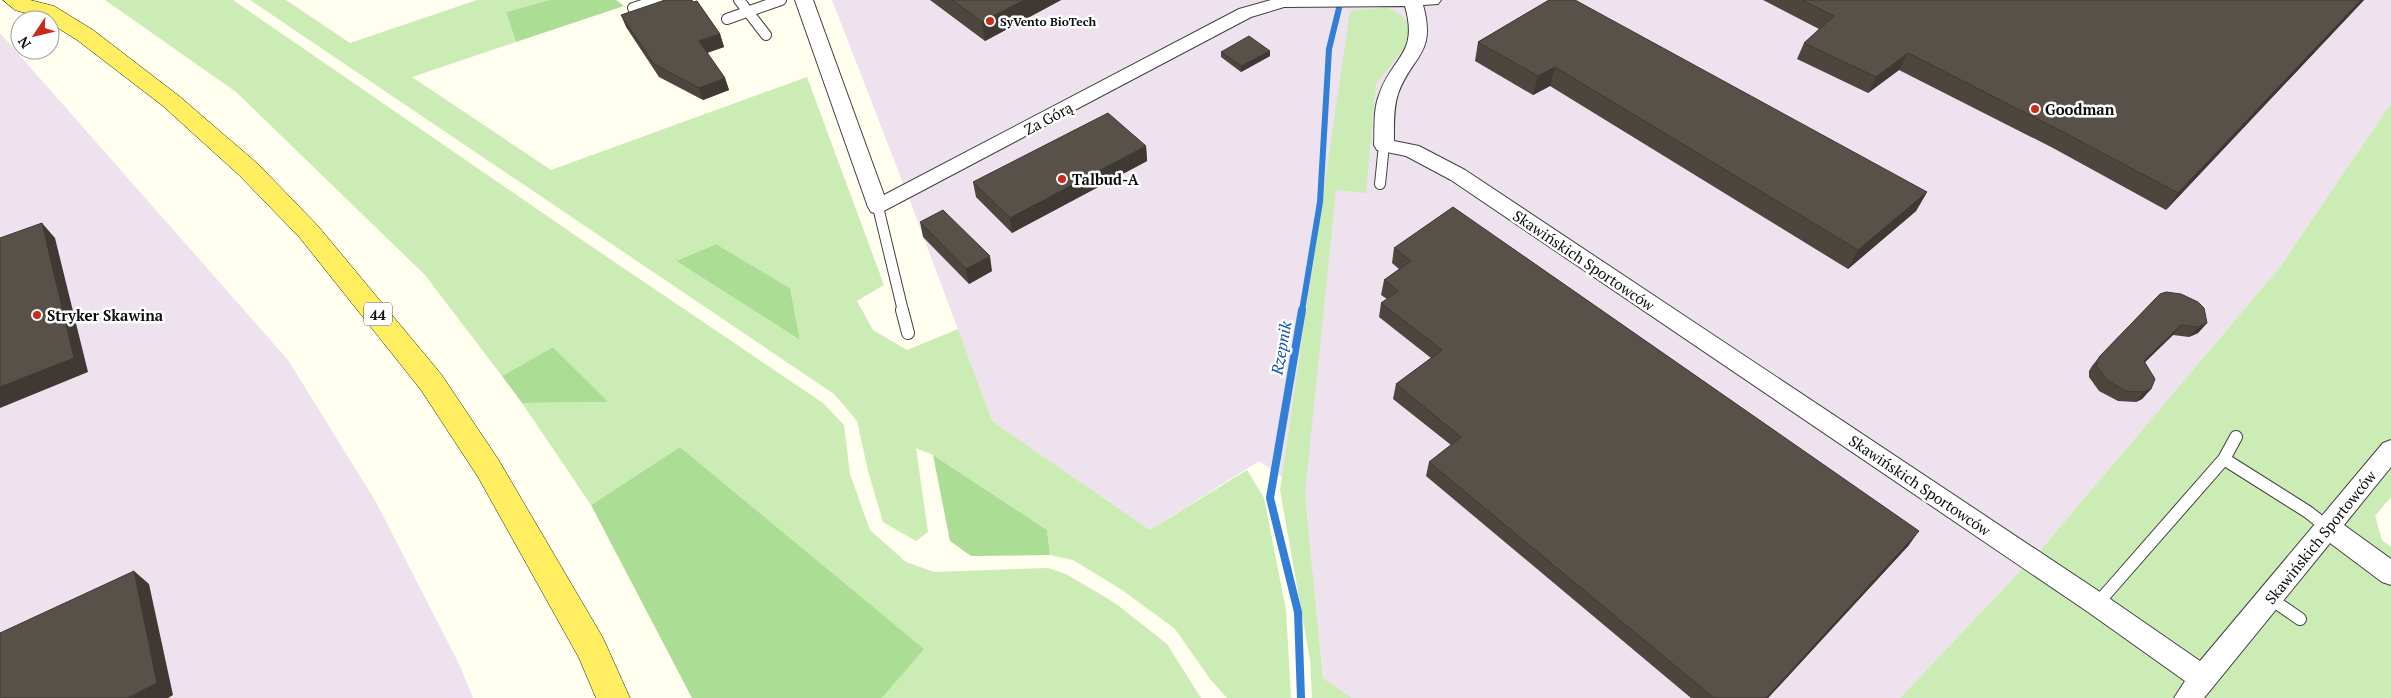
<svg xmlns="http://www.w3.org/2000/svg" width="2391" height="698" font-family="'PT Serif',serif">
	<rect width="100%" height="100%" fill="#fffeef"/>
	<path fill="#ede2ed" d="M832 0H2391V103L2280 267 2044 546 1900 698H1352L1323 678 1305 493 1259 461 1150 530 992 421 912 206Z
		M0 33 288 360 376 502 460 666 473 698H0Z"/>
	<path fill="#cbedb5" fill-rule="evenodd" d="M105 0H233L585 242 823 403 844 425 850 474 870 530 906 562 934 572 1048 568 1066 574 1115 603 1167 644 1201 698H882L923 649 680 447 591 505 522 403 607 402 553 347 502 376 425 275 265 120 236 92Z
		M250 0H286L350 43 477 0H549L506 12 516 42 412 77 551 170 807 77 884 285 857 301 873 330 907 350 958 329 992 421 1150 530 1247 470 1264 498 1286 610 1291 698H1227L1210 679 1175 629 1122 590 1073 560 1050 555 1047 530 933 455 916 448 928 532 916 541 883 522 868 471 857 421 834 394ZM716 244 790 288 800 340 676 261Z
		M1387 7 1403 17 1410 26 1407 45 1376 84 1366 193 1336 190 1305 493 1323 678 1352 698H1312L1310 660 1280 490 1350 11Z
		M2391 103V497L2375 516 2382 540 2391 547V698H1900L2044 546 2280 267Z"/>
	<path fill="#abde94" d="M549 0H616L624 6 516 42 506 12Z
		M716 244 790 288 800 340 676 261Z
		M553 347 608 402 522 403 502 376Z
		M680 447 924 649 882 698H692L591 505Z
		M933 455 1047 530 1050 555 971 556 950 541Z"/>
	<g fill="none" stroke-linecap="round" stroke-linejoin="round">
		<path stroke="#317fd7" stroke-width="6" d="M1302 311 1320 202 1329 49 1341 0"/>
		<path stroke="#317fd7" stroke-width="8" d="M1301 698 1298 612 1270 498 1302 310"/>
		<defs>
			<path id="service-far1" d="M739 0 766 35
				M633 8 658 0
				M727 19 781 0
				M1380 184 1384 145
				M878 207 903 311"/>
			<path id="service" d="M902 310 908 333
				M2224 459 2236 437
				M2271 599 2300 619
				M2097 604 2224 459 2308 512 2327 527"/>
			<path id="minor" d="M795 0H813L884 195 1239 9 1271 0H1441L1438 4 1423 5C1437 55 1411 56 1398 94 1393 109 1394 126 1394 141L1419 146 1465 170 2106 596 2200 661 2383 443 2391 440V467L2344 525 2391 559V585L2382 582 2330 543 2204 698H2174L2185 681 2088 612 1451 180 1406 156 1377 150 1374 145C1375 129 1373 110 1379 95 1392 56 1419 55 1405 6L1284 7 1251 17 878 214 871 212 868 207Z"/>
			<path id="primary" d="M3 0H30L54 6 93 30 179 96 258 164 318 226 441 374 498 459 603 638 630 698H596L579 658 478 477 421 390 300 238 240 176 163 106 77 40 50 23V20L15 10Z"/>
		</defs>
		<use href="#service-far1" stroke="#414141" stroke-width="12"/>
		<use href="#service" stroke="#414141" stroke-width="14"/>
		<use href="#minor" stroke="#414141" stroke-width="2"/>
		<use href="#primary" stroke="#1f1f1f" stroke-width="1"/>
		<use href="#service-far1" stroke="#fff" stroke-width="10"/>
		<use href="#service" stroke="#fff" stroke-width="12"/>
		<use href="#minor" fill="#fff" fill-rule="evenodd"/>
		<use href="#primary" fill="#ffee5f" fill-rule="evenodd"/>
	</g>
	<path fill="#4c463f" d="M930 0H1061L985 41Z
		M1549 0 1927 192 1916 211 1848 269 1550 86 1533 95 1475 61 1478 42Z
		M1763 0H2364L2166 210 2053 148 1899 70 1868 93 1797 59 1804 43 1819 29Z
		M621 15 720 34 724 47 707 53 725 78 729 90 703 100 659 77 626 27Z
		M1270 51V56L1241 72 1221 57V52Z
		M1146 146 1147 161 1012 233 976 197 973 182Z
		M920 222 992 271 969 284 923 237Z
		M1394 248 1909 545 1768 698H1691L1426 476 1429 462 1451 445 1393 399 1396 384 1431 358 1379 317 1381 303 1387 299 1381 295 1384 280 1399 269 1392 263Z
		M2160 294 2207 323 2198 333 2189 337 2173 335 2145 362 2151 389 2142 399 2136 402 2118 401 2099 391 2089 377V371L2092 366 2100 356Z"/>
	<path fill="#3e3933" d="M1024 0H1061L985 41 982 22Z
		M2361 0H2364L2166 210 2178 193Z
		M720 34 724 47 703 54 699 41Z
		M1270 51V56L1241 72V66Z
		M1908 53 1899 70 1868 93 1876 77Z
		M1555 67 1550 86 1533 95 1538 76Z
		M725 78 729 90 703 100 699 88Z
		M1146 146 1147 161 1012 233 1010 218Z
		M1927 192 1916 211 1848 269 1858 250Z
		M42 223 55 238 88 372 0 408V387Z
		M990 256 992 271 969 284 966 269Z
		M2207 323 2198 333 2189 337 2198 327Z
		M2181 325 2173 335 2136 371 2144 361Z
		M2151 389 2142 399 2136 402 2144 392Z
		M1919 531 1909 545 1768 698H1766Z
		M134 571 149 584 173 695 168 698H128Z"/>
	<path fill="#585149" stroke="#3e3933" d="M665 0H692L693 2 697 1 720 34 699 41 725 78 699 88 654 64 621 15Z
		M952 0H1024L982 22Z
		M1549 0H1575L1927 192 1858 250 1555 67 1538 76 1478 42Z
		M1802 0H2361L2178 193 2063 132 1908 53 1876 77 1804 43 1834 16Z
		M1249 36 1270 51 1241 66 1221 52Z
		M1108 113 1146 146 1010 218 973 182Z
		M1453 207 1919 531 1766 698H1714L1429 462 1461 437 1396 384 1442 350 1381 303 1398 291 1384 280 1411 261 1394 248Z
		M943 210 990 256 966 269 920 222Z
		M42 223 74 358 0 387V238Z
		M2166 292 2181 294 2198 302 2204 308 2207 323 2198 327 2181 325 2144 361 2155 379 2151 389 2144 392 2126 391 2108 381 2097 367V361L2100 356 2160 294Z
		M134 571 157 683 128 698H0V633Z"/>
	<g fill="#c82b1c" stroke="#fff" stroke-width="2">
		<circle cx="990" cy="21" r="5"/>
		<circle cx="2035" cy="109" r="5"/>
		<circle cx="1062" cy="179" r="5"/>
		<circle cx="37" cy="315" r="5"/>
	</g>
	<g text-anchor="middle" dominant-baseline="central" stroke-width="5" stroke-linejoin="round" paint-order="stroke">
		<g font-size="12" font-weight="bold" fill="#0e0e0e" stroke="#fff" text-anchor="start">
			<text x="1000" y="21">SyVento BioTech</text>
		</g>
		<rect fill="#fff" stroke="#565656" stroke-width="1" x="364" y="302.5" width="28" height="23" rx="4"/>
		<g font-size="14" font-weight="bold" fill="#0e0e0e">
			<text x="378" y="314">44</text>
		</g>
		<g font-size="15" font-weight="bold" fill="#0e0e0e" stroke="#fff" text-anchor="start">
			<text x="2045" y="109">Goodman</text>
			<text x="1072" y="179">Talbud-A</text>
			<text x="47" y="315">Stryker Skawina</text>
		</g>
		<g font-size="15" fill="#0e0e0e" stroke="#fff">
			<text transform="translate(1048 118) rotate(-28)">Za Górą</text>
			<text transform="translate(1584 260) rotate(34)">Skawińskich Sportowców</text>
			<text transform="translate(1920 485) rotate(34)">Skawińskich Sportowców</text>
			<text transform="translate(2320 537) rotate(-51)">Skawińskich Sportowców</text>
		</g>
		<g font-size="16" font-style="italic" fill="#0e51a9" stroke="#fff">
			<text transform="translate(1281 348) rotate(-80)">Rzepnik</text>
		</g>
	</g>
	<g transform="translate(35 35) rotate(235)"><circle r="24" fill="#ffffff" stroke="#9f9f9f"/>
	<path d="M0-4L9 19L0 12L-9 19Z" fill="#c82b1c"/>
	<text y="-8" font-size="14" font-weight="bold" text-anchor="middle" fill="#0e0e0e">N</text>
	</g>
</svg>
